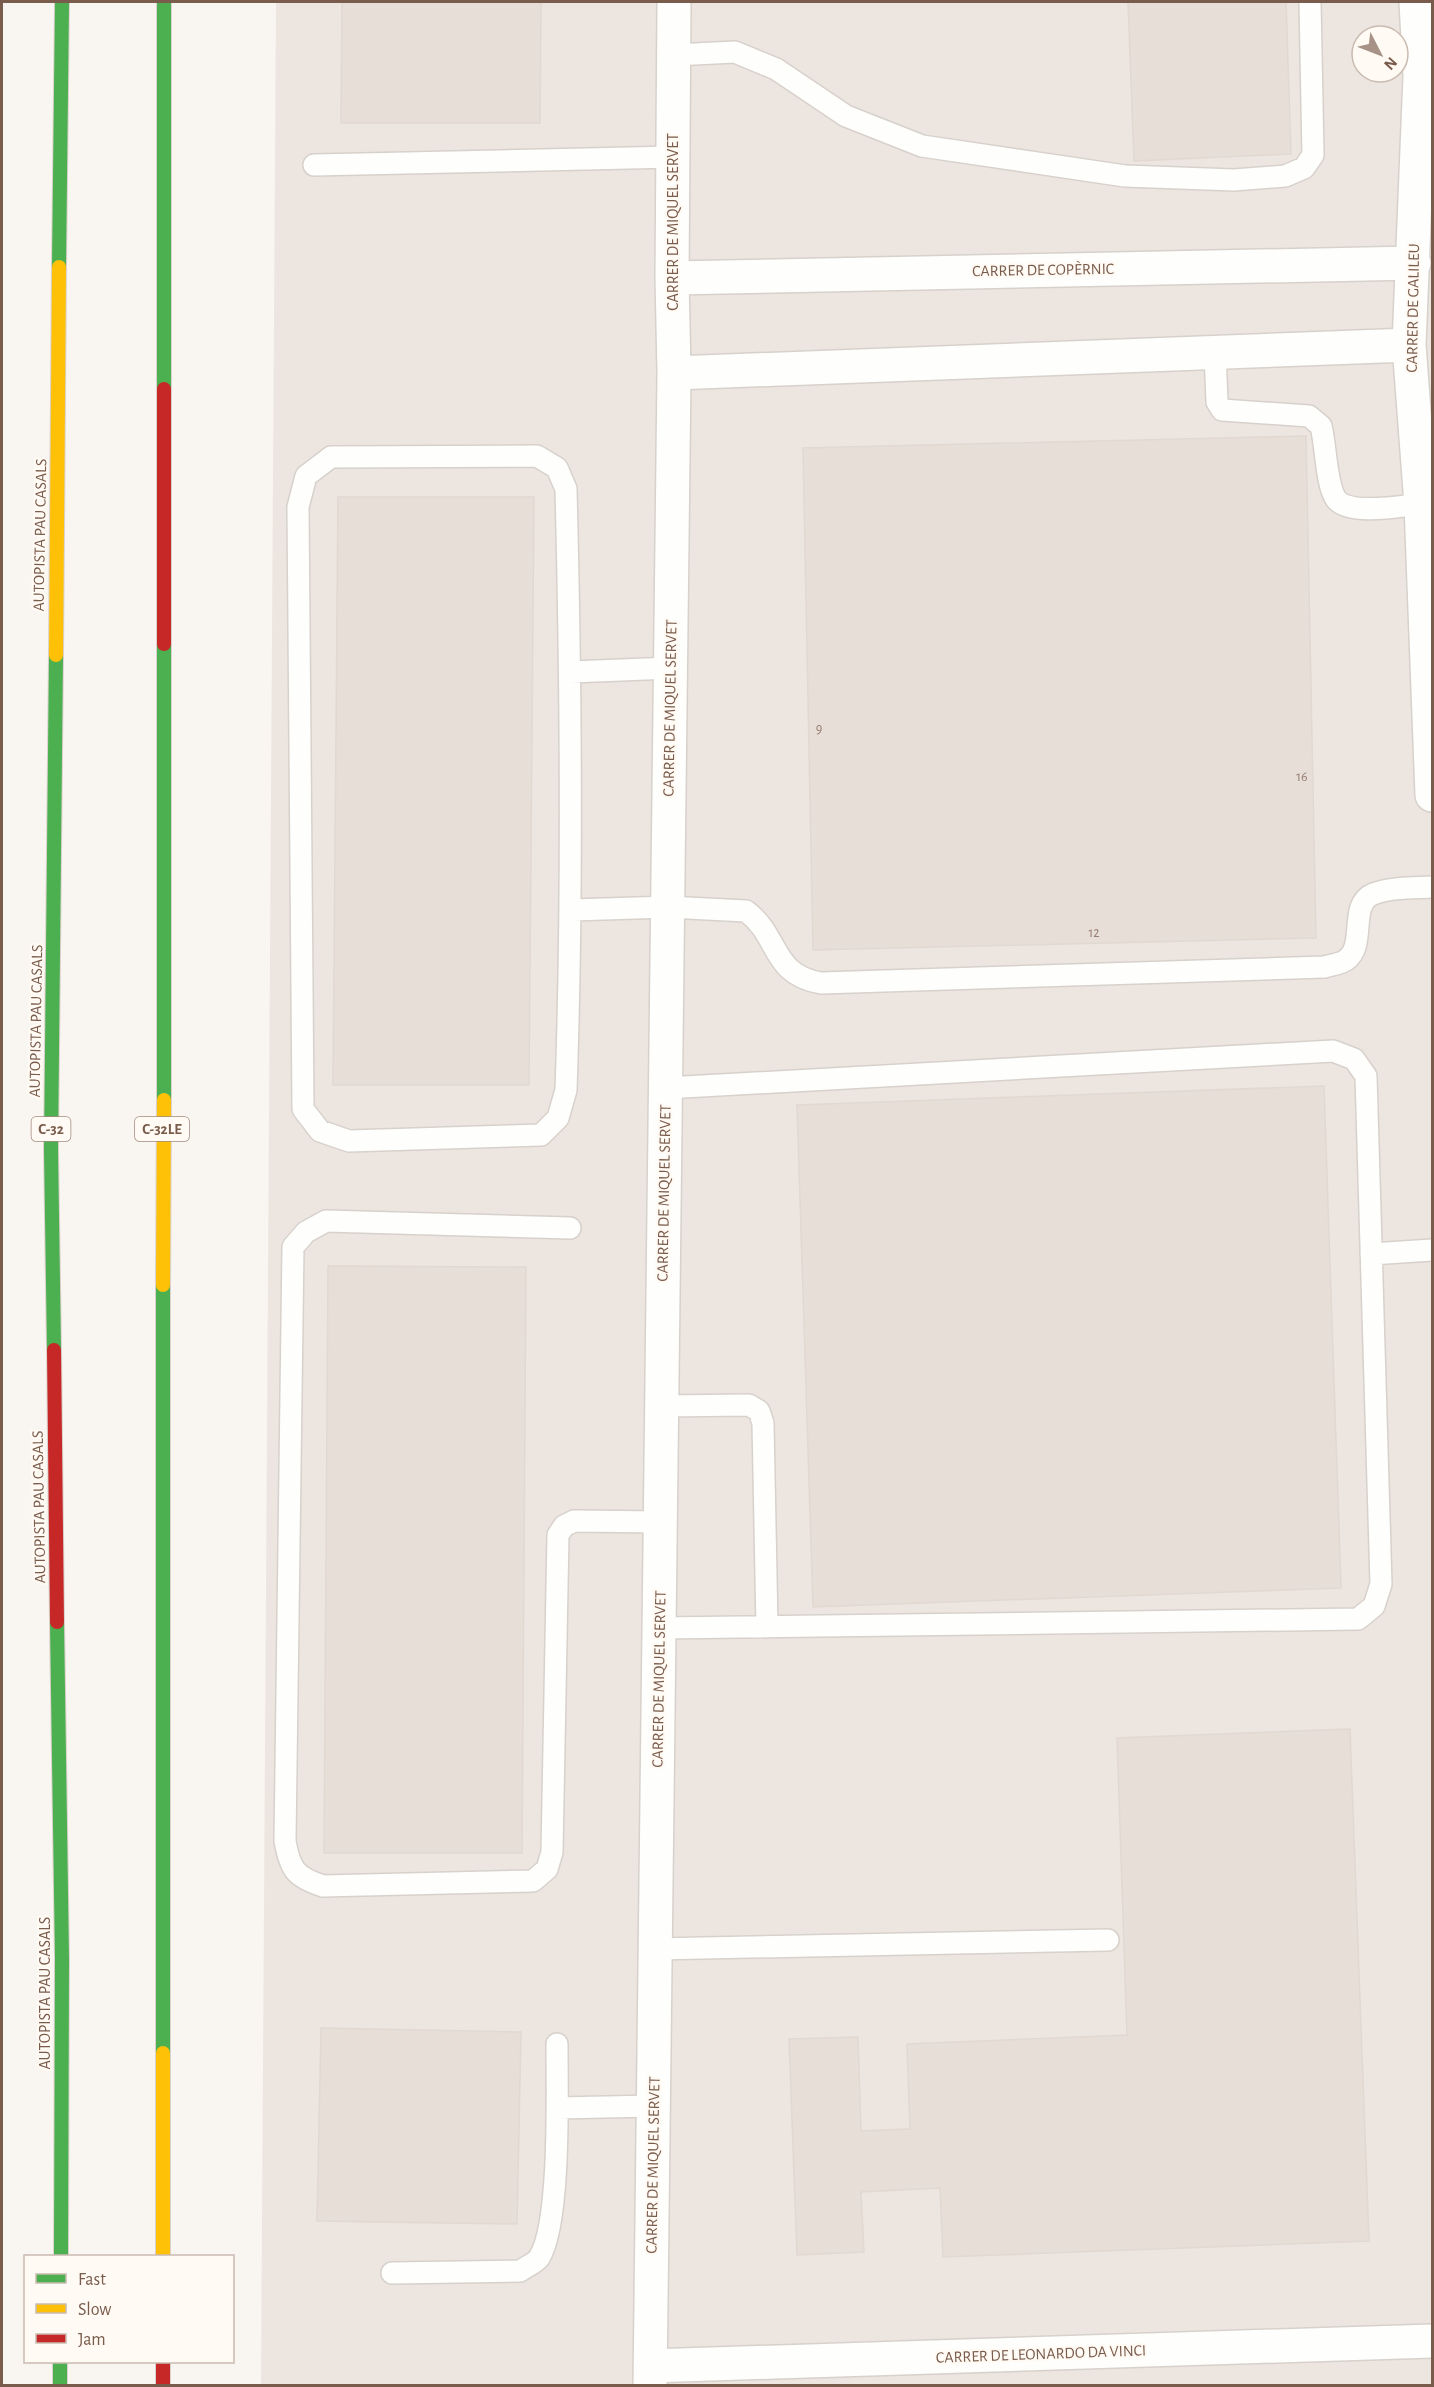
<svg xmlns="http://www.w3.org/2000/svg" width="1434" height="2387" font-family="'Alegreya Sans',sans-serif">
	<rect width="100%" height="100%" fill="#f9f5f0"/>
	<path fill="#ede5e0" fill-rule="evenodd" d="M276 2H1432V2385L261 2386ZM1362 36H1398V72H1362Z"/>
	<path fill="#e6ded7" stroke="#e2d8d2" stroke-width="1.5" d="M342 2H541L540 123H341Z
		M1128 2H1286L1291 154 1134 161Z
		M1306 436 1316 938 813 950 803 448Z
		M338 497H534L529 1085H333Z
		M1324 1086 1341 1588 813 1607 797 1105Z
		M328 1266 526 1267 522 1853H324Z
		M1350 1729 1369 2241 943 2257 940 2188 861 2192 864 2252 797 2255 789 2039 858 2037 861 2131 910 2129 907 2044 1127 2035 1117 1738Z
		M321 2028 521 2032 517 2224 317 2221Z"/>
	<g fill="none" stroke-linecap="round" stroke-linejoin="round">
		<defs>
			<path id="lane" d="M674 55 735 52 776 69 846 116 922 146 1125 176 1234 180 1285 176 1304 168 1313 155 1310 2
				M314 165 673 157
				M1215 352 1217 402 1222 410 1309 416 1321 426C1326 445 1326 485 1336 499 1349 516 1401 506 1421 504
				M537 456 557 468 566 489C571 690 573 889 566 1090L558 1118 541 1135 349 1141 320 1131 303 1109 298 507 306 476 331 457Z
				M571 672 671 668
				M572 910 668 907 746 911C780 936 771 975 821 983L1324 967C1330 965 1341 964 1346 960 1367 945 1348 905 1373 894 1391 887 1413 888 1432 887
				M570 1228 326 1221 306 1232 293 1247 285 1841C290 1869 295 1877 323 1886L533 1881 547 1869 552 1852 558 1535 564 1526 574 1521 661 1522
				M1371 1254 1432 1250
				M662 1406 749 1405 759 1411 763 1423 767 1627
				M659 1628 1358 1619 1374 1606 1381 1584 1366 1076 1354 1059 1333 1051 666 1088
				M655 1949 1108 1940
				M557 2108 654 2106
				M392 2273 520 2271C526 2267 535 2263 539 2258 561 2224 557 2090 557 2044"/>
			<path id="street" d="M1416 2 1420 76 1409 345 1421 504 1432 795
				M672 278 1414 263
				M674 373 1409 345
				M650 2366 1432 2341
				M650 2386 674 373 672 278 674 2"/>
			<path id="fast" d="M59 267 62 2
				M164 389V2
				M164 1100V644
				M54 1350 51 1149 56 655
				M57 1622 62 1959 61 2256
				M163 2053V1285
				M60 2362V2386"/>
			<path id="slow" d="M56 655 59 267
				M163 1285 164 1100
				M163 2256V2053"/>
			<path id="jam" d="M164 644V389
				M54 1350 57 1622
				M163 2362V2386"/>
		</defs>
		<use href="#lane" stroke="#d7d1cb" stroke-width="24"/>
		<use href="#street" stroke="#d7d1cb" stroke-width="36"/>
		<use href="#fast" stroke="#dad1cc" stroke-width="16"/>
		<use href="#slow" stroke="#dad1cc" stroke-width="16"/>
		<use href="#jam" stroke="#dad1cc" stroke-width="16"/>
		<use href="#lane" stroke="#fefefd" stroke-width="21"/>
		<use href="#street" stroke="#fefefd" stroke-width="33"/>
		<use href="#fast" stroke="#4caf50" stroke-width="14"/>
		<use href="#slow" stroke="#ffc107" stroke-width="14"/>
		<use href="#jam" stroke="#c62828" stroke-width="14"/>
	</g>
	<g text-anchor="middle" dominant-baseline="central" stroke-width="4.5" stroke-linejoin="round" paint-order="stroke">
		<g font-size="14" fill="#977e72">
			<text x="819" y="729">9</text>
			<text x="1302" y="777">16</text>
			<text x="1094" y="933">12</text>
		</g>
		<g fill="#fffaf3" stroke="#a28b7f" stroke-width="1.5">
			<rect x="31.5" y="1117" width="39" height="24" rx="4.5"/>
			<rect x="135" y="1117" width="54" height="24" rx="4.5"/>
		</g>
		<g font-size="15" font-weight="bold" fill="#7a5c4d">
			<text x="51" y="1129">C-32</text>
			<text x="162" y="1129">C-32LE</text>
		</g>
		<g font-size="16" fill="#7a5c4d" stroke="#fffaf3">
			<text transform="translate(673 222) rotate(-90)">CARRER DE MIQUEL SERVET</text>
			<text transform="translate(1043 270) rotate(-1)">CARRER DE COPÈRNIC</text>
			<text transform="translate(1413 308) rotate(-89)">CARRER DE GALILEU</text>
			<text transform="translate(40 535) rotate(-89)">AUTOPISTA PAU CASALS</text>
			<text transform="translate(670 708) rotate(-89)">CARRER DE MIQUEL SERVET</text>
			<text transform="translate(36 1021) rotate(-89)">AUTOPISTA PAU CASALS</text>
			<text transform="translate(664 1193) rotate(-89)">CARRER DE MIQUEL SERVET</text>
			<text transform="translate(39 1507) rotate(-91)">AUTOPISTA PAU CASALS</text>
			<text transform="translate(659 1679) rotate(-89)">CARRER DE MIQUEL SERVET</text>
			<text transform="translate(45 1993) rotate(-90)">AUTOPISTA PAU CASALS</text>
			<text transform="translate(653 2165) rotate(-89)">CARRER DE MIQUEL SERVET</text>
			<text transform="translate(1041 2354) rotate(-2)">CARRER DE LEONARDO DA VINCI</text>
		</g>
	</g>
	<rect width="1434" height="2387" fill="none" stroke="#7a5c4d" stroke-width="6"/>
	<rect x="24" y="2255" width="210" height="108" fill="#fffaf3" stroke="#cabbb1" stroke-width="1.5"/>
	<rect x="36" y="2274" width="30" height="9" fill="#4caf50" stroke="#cabbb1" stroke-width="1.5"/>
	<text x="78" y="2285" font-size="18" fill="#7a5c4d">Fast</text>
	<rect x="36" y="2304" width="30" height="9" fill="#ffc107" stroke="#cabbb1" stroke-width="1.5"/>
	<text x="78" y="2315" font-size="18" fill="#7a5c4d">Slow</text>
	<rect x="36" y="2334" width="30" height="9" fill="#c62828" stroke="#cabbb1" stroke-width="1.5"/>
	<text x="78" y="2345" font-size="18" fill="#7a5c4d">Jam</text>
	<g transform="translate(1380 54) rotate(132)"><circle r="28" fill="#fffaf3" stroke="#cabbb1" stroke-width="1.5"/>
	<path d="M0-4.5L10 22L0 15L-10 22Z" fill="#a69286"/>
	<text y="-9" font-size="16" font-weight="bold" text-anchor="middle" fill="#7a5c4d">N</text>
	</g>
</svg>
